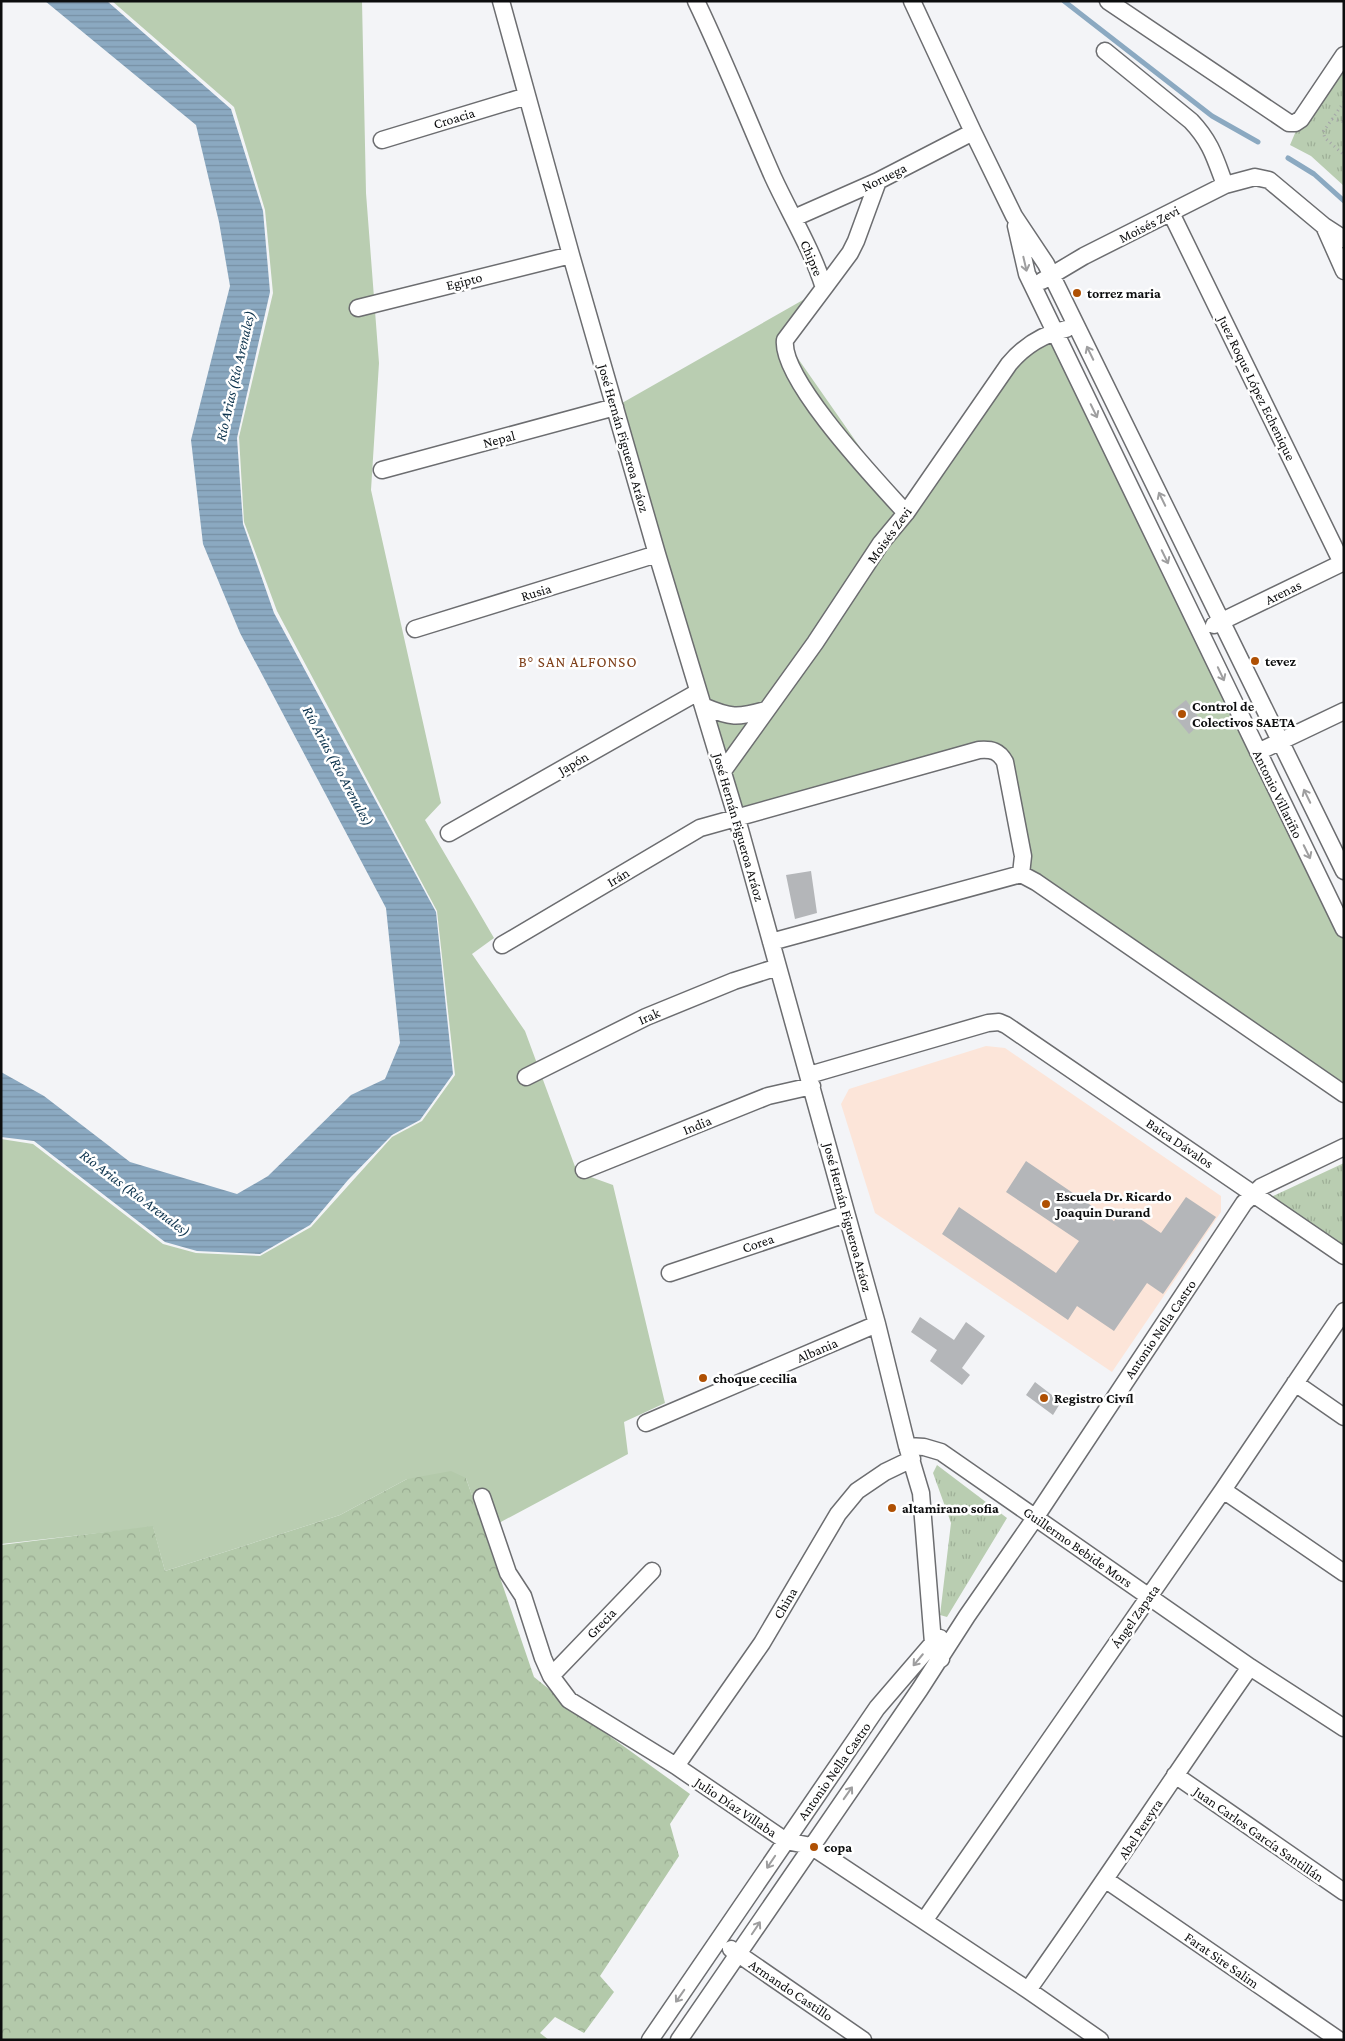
<svg xmlns="http://www.w3.org/2000/svg" width="1345" height="2041" font-family="'Crimson Pro',serif">
	<defs>
		<pattern id="forest-crowns" width="20" height="18" patternUnits="userSpaceOnUse" patternTransform="scale(1.25)"><rect width="20" height="18" fill="#b3c9aa"/><path d="M2 6a3 3 0 1 1 6 0M12 15a3 3 0 1 1 6 0" fill="none" stroke="#99ab91"/></pattern>
		<pattern id="park-tufts" width="24" height="20" patternUnits="userSpaceOnUse" patternTransform="scale(1.25)"><rect width="24" height="20" fill="#b9cdb1"/><path d="M3 7l-1-3M5 7V3M7 7l1-3M15 17l-1-3M17 17v-4M19 17l1-3" fill="none" stroke="#9eaf97"/></pattern>
		<pattern id="water-rules" width="6" height="5" patternUnits="userSpaceOnUse" patternTransform="scale(1.25)"><rect width="6" height="5" fill="#8ba9c1"/><path d="M0 2.5h6" fill="none" stroke="#7790a5"/></pattern>
	</defs>
	<rect width="100%" height="100%" fill="#f3f4f7"/>
	<path fill="#fce5d9" d="M986 1046 1005 1048 1221 1196V1212L1112 1372 875 1213 841 1104 849 1089Z"/>
	<path fill="#b9cdb1" d="M112 1H362L366 193 379 363 371 490 441 803 425 820 494 938 472 954 525 1031 577 1172 613 1185 665 1403 624 1422 628 1454 484 1531 466 1478 407 1479 340 1515 165 1571 153 1527 1 1544V1139L33 1144 163 1244 196 1253 260 1256 311 1227 392 1137 422 1121 455 1075 437 911 277 611 244 522 239 437 273 293 265 210 234 107Z
		M824 288 785 340 906 513 1018 354 1055 331 1344 929V1094L1021 874 1000 753 737 819 615 407Z"/>
	<path fill="url(#forest-crowns)" d="M451 1471 466 1478 534 1677 590 1722 690 1794 670 1824 679 1856 600 1976 614 1992 584 2033 555 2017 540 2033 549 2040H1V1545L153 1526 165 1571 340 1515 407 1479Z"/>
	<path fill="url(#park-tufts)" d="M1344 55V186L1311 156 1290 145 1301 119Z
		M1344 1163V1246L1271 1197Z
		M937 1465 1007 1518 947 1617 940 1615 951 1523 933 1473Z"/>
	<path fill="url(#water-rules)" d="M45 1H107L231 109 263 211 270 292 237 438 243 524 274 613 436 912 453 1074 420 1120 392 1135 348 1180 310 1225 260 1254 197 1251 165 1242 34 1141 1 1137V1072L44 1096 130 1162 237 1194 268 1176 351 1095 385 1079 400 1043 386 908 240 633 203 544 191 440 230 286 219 222 196 125Z"/>
	<g fill="none" stroke-linecap="round" stroke-linejoin="round">
		<path stroke="#8ba9c1" stroke-width="5" d="M1064 1 1212 116 1258 142
			M1288 158 1314 174 1344 201"/>
	</g>
	<path fill="#b4b6b9" d="M1186 700 1202 722 1189 734 1171 712Z
		M811 871 817 913 795 919 786 875Z
		M1026 1161 1114 1221 1124 1208 1161 1233 1186 1197 1216 1217 1163 1294 1147 1283 1114 1331 1077 1306 1068 1320 942 1234 959 1207 1056 1273 1079 1241 1006 1192Z
		M920 1317 954 1340 966 1322 985 1336 962 1368 970 1375 962 1385 930 1361 937 1350 911 1332Z
		M1035 1382 1061 1402 1053 1415 1026 1395Z"/>
	<g fill="none" stroke-linecap="round" stroke-linejoin="round">
		<defs>
			<path id="minor" d="M501 1 571 255 657 554 737 819 877 1324 907 1446 921 1493 933 1643 941 1659
				M696 1C724 59 747 118 773 177 790 214 812 249 824 288L785 340C780 379 878 482 906 513
				M912 1 973 132 1014 216 1046 264 1344 871
				M1108 1 1289 123H1295L1301 119 1344 55
				M1105 51 1191 121C1211 142 1215 158 1225 185
				M382 140 527 96
				M1171 213 1342 563
				M794 218 878 181 973 132
				M1016 226 1027 274 1344 929
				M1324 226 1344 271
				M1042 281 1084 256 1225 185 1255 177 1269 180 1324 226 1344 239
				M824 288 850 253 856 241 878 181
				M358 308 571 255
				M382 470 615 407
				M1214 625 1344 562
				M415 629 657 554
				M703 706C731 718 737 718 766 710
				M1258 752 1344 711
				M723 771 815 643 881 543 906 513 1009 364C1024 346 1044 334 1066 329
				M449 833 698 692
				M771 942 1021 874 1036 882 1344 1094
				M502 945 700 828 979 750C992 749 999 751 1005 762L1023 856 1021 874
				M809 1075 988 1023 999 1022 1006 1025 1344 1256
				M526 1077 646 1017 734 981 778 967
				M584 1170 768 1096 812 1086
				M670 1273 846 1214
				M1295 1383 1344 1417
				M646 1423 877 1324
				M907 1446 924 1447 941 1452 1250 1667 1344 1728
				M1223 1490 1344 1573
				M482 1497 508 1573 523 1596 543 1658 551 1676 569 1700 676 1766 786 1841 811 1846 1028 1990 1100 2040
				M551 1676 652 1571
				M676 1766 762 1643 838 1514 857 1491 885 1472 912 1459
				M1175 1775 1344 1892
				M1106 1880 1339 2040
				M924 1921 1223 1490 1344 1311
				M731 1949 863 2040
				M1028 1990C1104 1883 1175 1774 1250 1667
				M650 2040 877 1708 933 1643 940 1638
				M679 2040 920 1689 967 1616 1035 1518 1244 1203 1261 1187 1344 1147"/>
		</defs>
		<use href="#minor" stroke="#6c6d70" stroke-width="19"/>
		<path stroke="#a3a4a7" stroke-width="3" stroke-dasharray="1 4" stroke-linecap="butt" d="M1344 102 1323 132 1325 138 1344 155
			M1332 119 1344 122"/>
		<use href="#minor" stroke="#fff" stroke-width="16"/>
	</g>
	<defs><path id="oneway-shaft" d="M-6 0H5M1.5-3L5.5 0L1.5 3" fill="none" stroke-width="1.6" stroke-linecap="round" stroke-linejoin="round" transform="scale(1.25)"/></defs>
	<g stroke="#9e9e9f">
		<use href="#oneway-shaft" transform="translate(1025 264) rotate(77)"/>
		<use href="#oneway-shaft" transform="translate(1090 353) rotate(-116)"/>
		<use href="#oneway-shaft" transform="translate(1094 411) rotate(64)"/>
		<use href="#oneway-shaft" transform="translate(1162 499) rotate(-116)"/>
		<use href="#oneway-shaft" transform="translate(1165 557) rotate(64)"/>
		<use href="#oneway-shaft" transform="translate(1221 674) rotate(65)"/>
		<use href="#oneway-shaft" transform="translate(1307 796) rotate(-116)"/>
		<use href="#oneway-shaft" transform="translate(1307 852) rotate(64)"/>
		<use href="#oneway-shaft" transform="translate(918 1660) rotate(130)"/>
		<use href="#oneway-shaft" transform="translate(848 1793) rotate(-55)"/>
		<use href="#oneway-shaft" transform="translate(771 1862) rotate(124)"/>
		<use href="#oneway-shaft" transform="translate(756 1928) rotate(-56)"/>
		<use href="#oneway-shaft" transform="translate(680 1996) rotate(125)"/>
	</g>
	<g fill="#af5003" stroke="#fff" stroke-width="2">
		<circle cx="1077" cy="293" r="5"/>
		<circle cx="1255" cy="661" r="5"/>
		<circle cx="1182" cy="714" r="5"/>
		<circle cx="1046" cy="1204" r="5"/>
		<circle cx="703" cy="1378" r="5"/>
		<circle cx="1044" cy="1398" r="5"/>
		<circle cx="892" cy="1508" r="5"/>
		<circle cx="814" cy="1847" r="5"/>
	</g>
	<g text-anchor="middle" dominant-baseline="central" stroke-width="5" stroke-linejoin="round" paint-order="stroke">
		<g font-size="14" fill="#0c0d0e" stroke="#fff">
			<text transform="translate(454 118) rotate(-17)">Croacia</text>
			<text transform="translate(884 177) rotate(-26)">Noruega</text>
			<text transform="translate(1149 224) rotate(-27)">Moisés Zevi</text>
			<text transform="translate(812 258) rotate(67)">Chipre</text>
			<text transform="translate(464 281) rotate(-14)">Egipto</text>
			<text transform="translate(1257 388) rotate(64)">Juez Roque López Echenique</text>
			<text transform="translate(624 438) rotate(74)">José Hernán Figueroa Aráoz</text>
			<text transform="translate(499 439) rotate(-15)">Nepal</text>
			<text transform="translate(889 535) rotate(-54)">Moisés Zevi</text>
			<text transform="translate(536 592) rotate(-17)">Rusia</text>
			<text transform="translate(1283 592) rotate(-26)">Arenas</text>
			<text transform="translate(573 763) rotate(-30)">Japón</text>
			<text transform="translate(1278 794) rotate(64)">Antonio Villariño</text>
			<text transform="translate(739 827) rotate(74)">José Hernán Figueroa Aráoz</text>
			<text transform="translate(618 877) rotate(-31)">Irán</text>
			<text transform="translate(649 1016) rotate(-24)">Irak</text>
			<text transform="translate(697 1125) rotate(-22)">India</text>
			<text transform="translate(1180 1143) rotate(34)">Baica Dávalos</text>
			<text transform="translate(848 1217) rotate(75)">José Hernán Figueroa Aráoz</text>
			<text transform="translate(758 1243) rotate(-19)">Corea</text>
			<text transform="translate(1160 1329) rotate(-56)">Antonio Nella Castro</text>
			<text transform="translate(817 1350) rotate(-23)">Albania</text>
			<text transform="translate(1078 1547) rotate(35)">Guillermo Bebide Mors</text>
			<text transform="translate(785 1603) rotate(-60)">China</text>
			<text transform="translate(1135 1616) rotate(-55)">Ángel Zapata</text>
			<text transform="translate(601 1623) rotate(-46)">Grecia</text>
			<text transform="translate(834 1771) rotate(-55)">Antonio Nella Castro</text>
			<text transform="translate(736 1807) rotate(34)">Julio Díaz Villaba</text>
			<text transform="translate(1140 1829) rotate(-57)">Abel Pereyra</text>
			<text transform="translate(1259 1834) rotate(35)">Juan Carlos García Santillán</text>
			<text transform="translate(1222 1960) rotate(35)">Farat Sire Salim</text>
			<text transform="translate(791 1990) rotate(34)">Armando Castillo</text>
		</g>
		<g font-size="14" font-weight="bold" fill="#0c0d0e" stroke="#fff" text-anchor="start">
			<text x="1087" y="293">torrez maria</text>
			<text x="1265" y="661">tevez</text>
			<text x="1192" y="706">Control de<tspan x="1192" dy="16">Colectivos SAETA</tspan></text>
			<text x="1056" y="1196">Escuela Dr. Ricardo<tspan x="1056" dy="16">Joaquin Durand</tspan></text>
			<text x="713" y="1378">choque cecilia</text>
			<text x="1054" y="1398">Registro Civíl</text>
			<text x="902" y="1508">altamirano sofia</text>
			<text x="824" y="1847">copa</text>
		</g>
		<g font-size="15" font-style="italic" fill="#0d344e" stroke="#fff">
			<text transform="translate(235 376) rotate(-77)">Río Arias (Río Arenales)</text>
			<text transform="translate(338 766) rotate(62)">Río Arias (Río Arenales)</text>
			<text transform="translate(135 1193) rotate(37)">Río Arias (Río Arenales)</text>
		</g>
		<g font-size="15" letter-spacing="1" fill="#7e3f19" stroke="#fff">
			<text x="578" y="662">B° SAN ALFONSO</text>
		</g>
	</g>
	<rect width="1345" height="2041" fill="none" stroke="#0c0d0e" stroke-width="5"/>
</svg>
